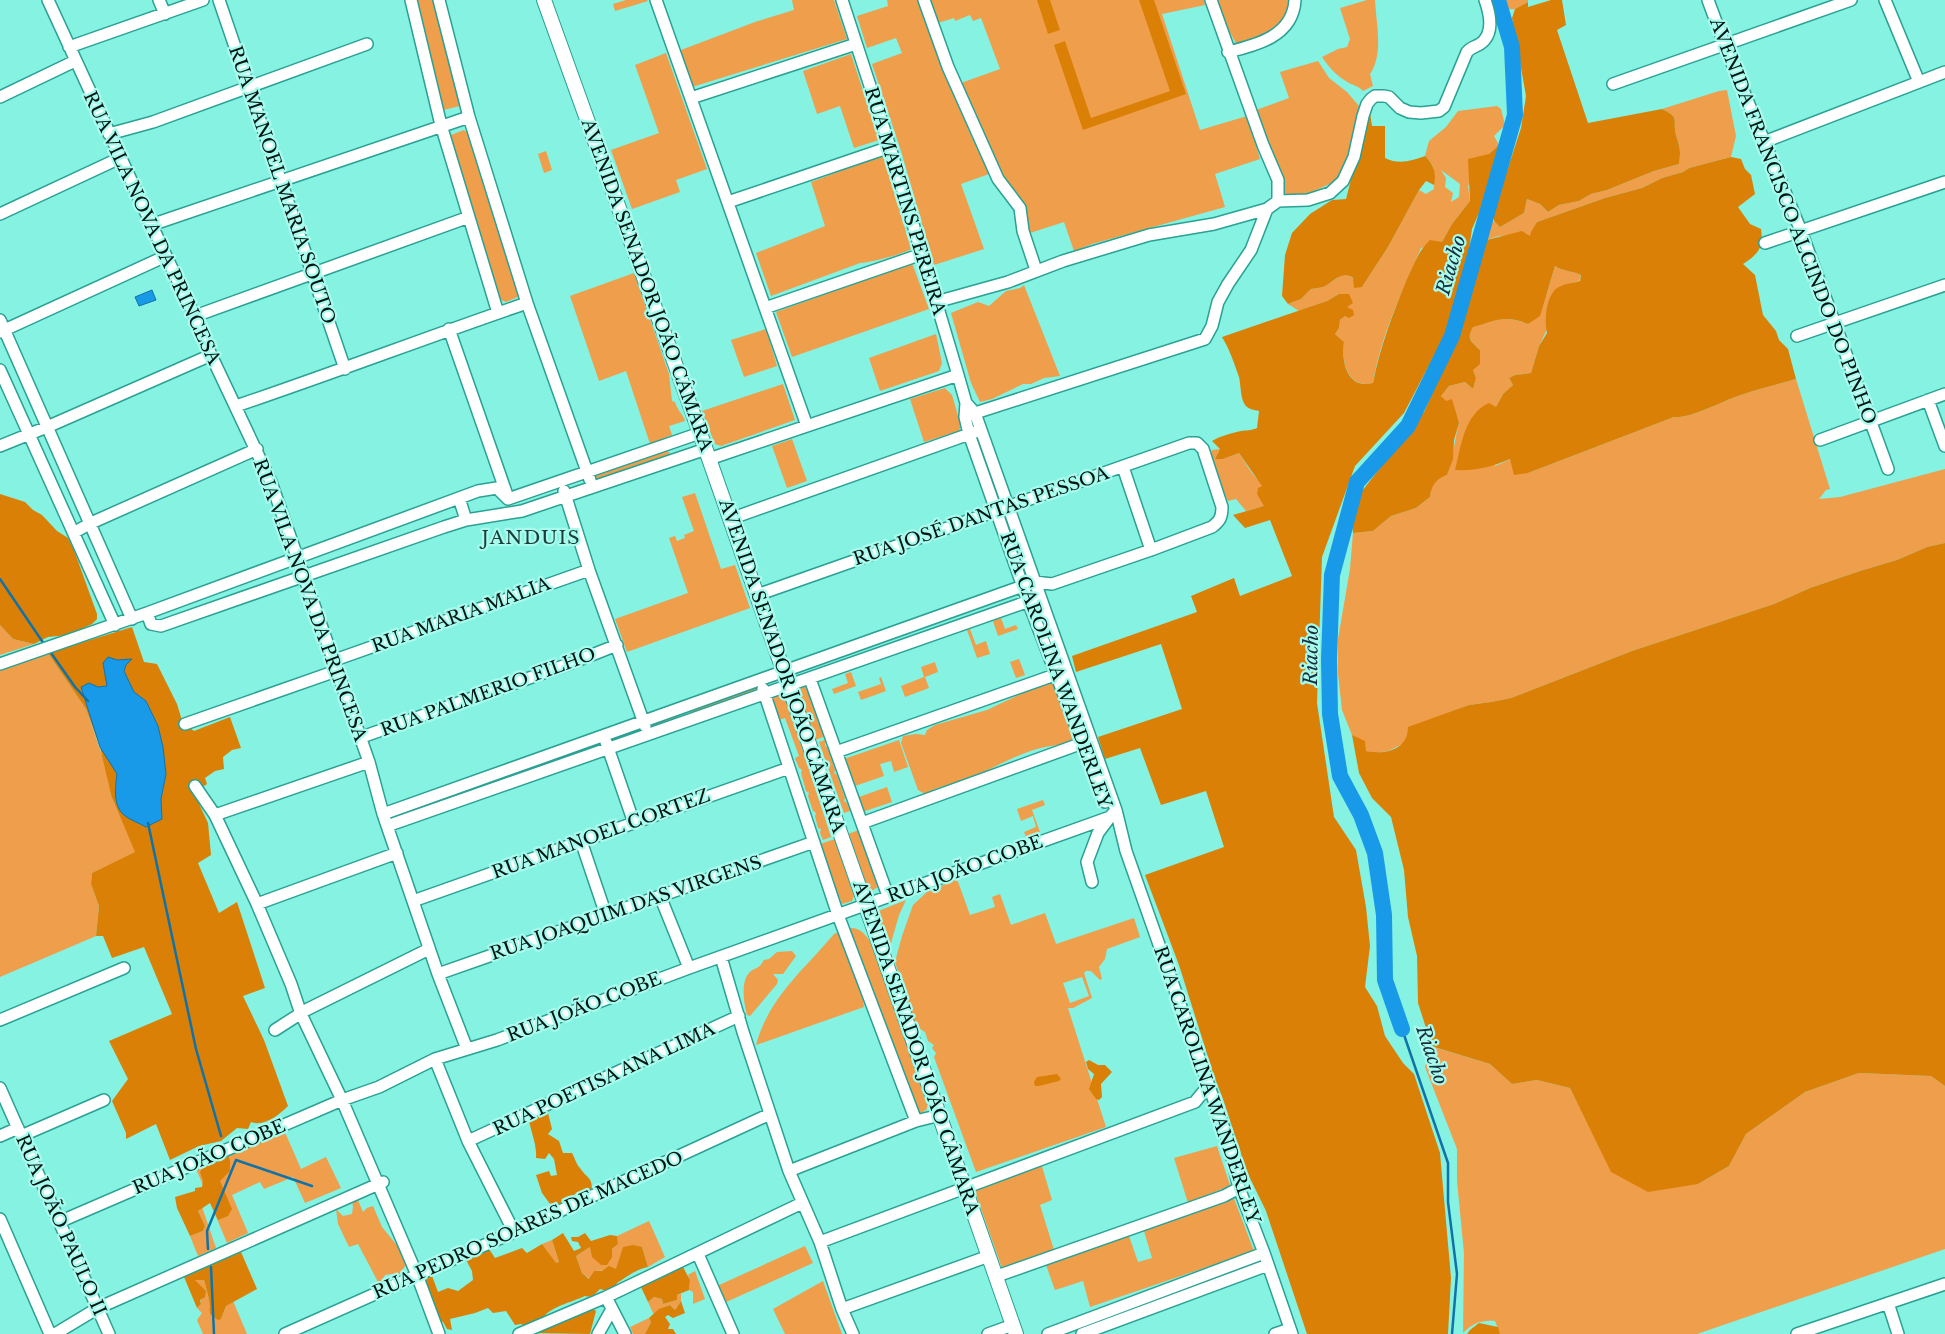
<svg xmlns="http://www.w3.org/2000/svg" width="1945" height="1334" font-family="'Libre Baskerville',serif">
	<rect width="100%" height="100%" fill="#85f2e2"/>
	<path fill="#ef9e4c" fill-rule="evenodd" d="M416 0H433L461 104 460 106 443 110Z
		M626 0H647L648 1 615 11 613 4Z
		M792 0H834L847 39 692 87 681 50 755 22 794 10Z
		M887 0H918L946 74 972 127 968 129 989 174 961 184 984 249 934 265 901 151 872 64 902 53 896 38 867 48 857 16 888 6Z
		M929 0H1204L1205 5 1162 14 1200 130 1247 116 1260 159 1215 174 1225 207 1092 244 1074 251 1064 222 1030 233 1026 208 1003 176 995 162 961 83 1000 69 981 18 973 21 970 15 955 21 954 18 938 23Z
		M1218 0H1288C1288 34 1265 38 1237 45L1223 20Z
		M1367 0H1375C1376 24 1384 53 1370 74L1373 86 1363 91C1358 86 1355 86 1349 83 1338 77 1329 68 1322 57L1338 49 1347 47 1350 39 1340 8Z
		M1493 0H1528V2L1515 9 1497 10Z
		M666 53 707 169 676 180 680 192 632 209 611 150 659 133 635 65Z
		M851 54 879 140 854 148 840 106 817 114 803 71Z
		M1318 61 1329 78 1347 92 1359 106 1350 159 1336 181 1301 197 1286 196C1279 167 1266 139 1256 110L1289 98 1280 72Z
		M1727 90 1736 136 1731 157 1689 168 1683 172 1662 178 1642 188 1605 198 1537 222 1531 237 1527 234 1499 236 1483 241 1486 231 1494 221 1500 227 1524 213 1527 199 1540 204 1548 212 1559 205 1579 201 1591 194 1607 190 1654 171 1679 164C1681 149 1680 149 1676 135 1672 120 1681 118 1662 109L1719 91Z
		M1497 106 1501 109 1505 125 1494 136 1499 145 1489 154 1468 186 1470 201 1452 224 1442 242 1421 248C1402 292 1381 335 1373 383 1348 390 1341 361 1344 342L1335 334 1339 328 1340 320 1345 316 1347 306 1339 294 1327 301 1299 311 1288 304 1301 299 1311 289 1323 287 1342 275H1349L1362 287 1388 247 1419 190 1426 194 1434 189C1434 173 1437 168 1425 156L1429 141 1446 127 1458 111ZM1441 170 1460 184 1459 197 1451 202 1453 193 1445 187 1446 178Z
		M464 130 468 133 520 296 506 302 501 300 449 139 451 135Z
		M546 151 552 170 544 173 538 154Z
		M883 155 911 249C904 254 868 263 860 263L771 296 756 253 825 226 811 182Z
		M912 263 929 309 792 357 776 312Z
		M1555 266C1562 271 1573 271 1581 275L1579 281 1569 284 1539 346 1531 373 1515 375 1509 378 1513 385 1503 394 1496 407 1495 466 1511 459 1528 473 1674 417C1691 419 1726 399 1744 394 1761 388 1779 384 1796 379L1830 489 1826 490 1819 499 1840 497 1945 469V543L1927 547 1897 560 1860 571 1810 588 1774 604 1632 651 1511 698 1491 702 1469 705 1451 712 1408 737 1403 744 1388 751 1375 753 1366 751 1352 735 1342 710 1338 674V639L1350 569 1353 533 1373 531 1391 516 1416 508 1430 497C1430 486 1436 479 1447 475 1454 457 1454 441 1459 423L1441 396 1449 386 1465 382 1473 389 1476 378 1473 370 1480 350C1471 341 1466 339 1473 326 1495 321 1505 314 1528 324L1547 293Z
		M634 273 669 374 672 401 675 402C677 410 683 414 685 421L669 426 672 435 650 444 626 371 599 381 570 296Z
		M1024 285 1060 376 1044 378 1031 384H1023L992 399 980 402 971 383 951 313 978 302 989 306 1006 291 1020 288Z
		M766 329 777 366 744 377 731 340Z
		M936 334 942 363 939 371 880 391 869 358Z
		M783 384 795 420 721 446 715 444 702 411Z
		M945 388 952 395 961 426 959 431 924 442 910 399Z
		M792 439 807 481 787 488 772 446Z
		M1220 449 1215 459H1223L1239 453C1245 462 1253 477 1261 482L1265 506 1246 511 1236 499 1228 501C1223 489 1207 461 1212 450Z
		M667 451 670 453 668 456 597 480 595 478V476Z
		M695 493 721 569 735 565 750 608 627 652 615 619 688 593 669 538 675 536 677 541 685 538 684 535 694 531 682 497Z
		M1001 618 1005 629 1016 625 1018 629 998 636 993 621Z
		M0 625 13 639 34 644 0 655Z
		M970 629 976 645 986 641 990 654 977 658 967 630Z
		M48 653 86 709 103 758 111 795 136 852 92 873 91 884 99 906 96 936 0 977V670Z
		M1019 659 1025 675 1016 678 1010 662Z
		M935 662 938 672 925 677 929 688 905 697 901 686 924 677 921 667Z
		M851 672 856 686 834 694 832 689 848 683 845 674Z
		M881 677 886 691 861 700 858 692 881 684 879 678Z
		M807 683 826 736 815 740 797 687Z
		M1051 683H1055L1074 740C1063 746 1049 745 1037 749 1012 756 989 771 965 780 952 785 937 786 925 794L918 790 901 743 903 736 916 734 925 735 927 730 935 725 987 710 1025 692Z
		M756 687 757 691 693 714H691L690 709Z
		M784 693 831 837 823 840 820 833 821 829 818 828 815 816 816 813 813 811 808 796 809 793 806 791 801 773 802 770 799 768 795 758 799 756 785 718 779 720 771 696Z
		M678 714 679 719 614 742 612 741 611 738Z
		M825 740V746L828 748 835 770 834 773 837 775 845 798 844 801 847 803 850 811 844 813 819 742Z
		M899 740 908 767 894 772 891 761 880 764 884 776 855 786 859 797 887 787 892 802 862 812 844 759Z
		M1043 800 1045 805 1032 810 1040 832 1026 837 1024 832 1036 827 1033 816 1021 821 1017 809Z
		M859 830 879 886 872 891 868 889 848 834Z
		M835 839 854 896 852 901 842 904 820 844Z
		M957 879 970 915 995 907 992 897 1000 894 1011 925 1045 913 1056 944 1134 918 1140 937 1107 949 1105 959 1099 967 1102 979 1100 980 1091 971H1086L1084 973 1092 998 1073 1008H1068L1106 1127 976 1172 934 1057 936 1053 932 1048 934 1045 928 1041 925 1032 915 1026 895 962 902 936 913 905 927 892ZM1082 977 1089 996 1070 1003 1063 983Z
		M906 900 899 915 889 950 876 918V912Z
		M849 928C860 927 866 935 872 944L929 1103 926 1110 921 1113 917 1110Z
		M839 932 861 988 864 1007 756 1045C769 997 804 970 834 934Z
		M792 951 796 956 783 974H773L778 980 777 984 750 1016 747 1015C744 1004 740 981 750 972 757 966 757 971 764 960L769 959 777 952Z
		M1433 1047 1490 1064 1512 1084 1537 1080 1570 1088 1610 1168 1698 1184 1729 1166 1746 1134 1805 1092 1859 1073 1931 1076 1945 1086V1249L1697 1334H1500L1495 1321C1481 1320 1473 1323 1463 1333L1464 1253 1457 1181V1149L1425 1067Z
		M284 1130 301 1169 326 1157 341 1188 305 1203 293 1177 264 1189 260 1182 232 1195 248 1233 227 1243 195 1166Z
		M1217 1146 1230 1185 1225 1188 1188 1203 1174 1158Z
		M1041 1163 1052 1200 1040 1205 1054 1250 1003 1271 974 1189Z
		M1233 1196 1254 1251 1090 1307 1083 1281 1055 1290 1046 1265 1129 1236 1138 1262 1152 1258 1144 1231Z
		M357 1198 363 1212 367 1208 373 1206 382 1227 404 1254 408 1262 398 1276 396 1277 391 1274 385 1275 380 1284 376 1283 377 1280 358 1244 349 1247 338 1224 336 1209 343 1216 352 1214 353 1207 352 1201Z
		M202 1207 216 1248 198 1256 190 1236 203 1231 205 1226 198 1211Z
		M649 1221 665 1257 648 1267 642 1247 619 1262 616 1270 594 1271 590 1279 582 1273 576 1256 590 1247 612 1257V1249L618 1244 617 1236Z
		M552 1240 559 1262 556 1264 542 1244Z
		M805 1246 813 1263 724 1303 717 1286Z
		M695 1271 705 1299 693 1304V1292L689 1290 690 1280 688 1275Z
		M195 1280H204L209 1299V1307L221 1319 226 1306 233 1301 247 1334H203L197 1320 202 1313 197 1308 201 1304 199 1286Z
		M823 1281 842 1334H785L773 1309Z
		M681 1294V1301L675 1310 670 1305C662 1307 660 1310 654 1315L648 1302 654 1297 662 1299 663 1304 677 1300V1295Z
		M649 1318 651 1322 645 1334H633L630 1327Z"/>
	<path fill="#da8007" fill-rule="evenodd" d="M1037 0H1050L1060 30 1048 34Z
		M1139 0H1154L1186 94 1083 130 1054 45 1065 41 1091 118 1170 91Z
		M1551 0H1562L1566 25 1557 30 1588 123 1662 109C1681 118 1672 120 1676 135 1680 149 1681 149 1679 164L1654 171 1607 190 1591 194 1579 201 1559 205 1548 212 1540 204 1527 199 1524 213 1500 227 1494 221V211L1521 128 1526 96 1512 18 1515 9 1528 2V7Z
		M1370 113 1372 126H1385V158C1399 165 1411 161 1425 156 1433 164 1437 173 1434 185L1426 181 1419 190 1388 247 1362 287 1354 288 1353 278C1342 269 1333 283 1323 287 1320 288 1315 288 1311 289L1301 299 1288 304 1282 296 1285 255 1292 233 1310 214 1332 200 1346 199 1367 117Z
		M1499 145 1479 213 1472 229 1468 256 1447 331 1404 413 1355 466 1322 557 1317 703 1334 817 1356 850 1366 907 1370 946 1365 987 1377 1006 1385 1036 1403 1063 1414 1074 1440 1153 1451 1278 1448 1334H1307L1266 1211 1247 1172 1223 1099 1214 1076 1179 965 1145 875 1224 847 1206 791 1161 805 1140 748 1105 759 1098 737 1182 709 1161 644 1076 672 1072 656 1197 612 1191 596 1234 578 1240 596 1292 576 1270 520 1245 528 1233 515 1264 506 1257 494 1258 488 1262 486 1239 453 1223 459H1215L1220 449 1212 441C1220 436 1232 433 1241 431 1247 430 1250 431 1257 428L1259 411C1254 410 1248 409 1245 405 1240 397 1241 385 1239 377 1234 363 1230 350 1222 337L1327 301 1339 294H1349L1353 303 1347 307 1353 310 1354 315 1349 318 1345 316 1340 320 1339 328 1335 334 1344 342C1341 361 1347 390 1373 383 1380 347 1393 313 1407 279 1414 265 1418 251 1430 240L1442 242 1452 224 1470 201 1468 159 1489 154Z
		M1731 157 1741 159 1745 169 1751 175 1755 194 1738 207 1750 224 1761 229C1764 248 1758 254 1743 264L1755 275 1763 315 1776 331 1779 340 1788 349 1796 379C1779 384 1761 388 1744 394 1726 399 1691 419 1674 417L1528 473 1514 475 1510 459C1492 467 1475 471 1455 470 1461 447 1464 414 1489 403L1496 407 1503 394 1513 385 1509 378 1515 375 1531 373 1539 346 1547 333C1544 321 1546 296 1557 288 1563 284 1573 283 1580 281L1581 275C1573 271 1562 271 1555 266L1540 316 1528 324C1505 314 1495 321 1473 327 1466 339 1471 341 1480 350V364L1473 370 1476 378 1473 389 1465 382 1449 386 1441 396 1446 401 1452 399 1459 423 1454 440 1453 459 1447 475C1436 479 1431 486 1430 497L1416 508 1391 516 1373 531 1353 533 1352 525 1362 491 1424 412 1445 365 1464 316 1483 241 1522 231 1530 236 1531 232 1537 222 1605 198 1642 188 1662 178 1683 172 1689 168Z
		M0 494 25 502 33 510 42 515 57 531 68 538 74 550 97 614V619L92 624 68 635 48 637 34 644 13 639 0 625Z
		M1945 543V1086L1931 1076 1859 1073 1805 1092 1746 1134 1729 1166 1698 1184 1648 1192 1611 1172 1570 1088 1537 1080 1512 1084 1490 1064 1434 1047 1431 1053 1428 1034 1418 1003 1417 956 1408 917 1404 870 1391 817 1372 798 1359 773 1352 735 1365 741 1366 751C1385 755 1408 750 1408 727L1469 705 1491 702 1511 698 1632 651 1774 604 1810 588 1860 571 1897 560 1927 547Z
		M132 627 144 662 157 664 177 704 185 730 190 728 194 731 230 717 241 748 232 750 223 757 224 769 215 771 205 778 207 784 194 793 208 823 211 855 198 863 219 913 237 902 265 988 243 996 264 1040 288 1106C279 1115 264 1127 251 1122L248 1129 237 1128 221 1141 199 1146 170 1160 156 1124 126 1139V1133L112 1101 128 1079 109 1041 172 1014 144 947 112 958 103 936H96L99 906 91 884 92 873 135 852 111 795 100 747 86 709 48 653ZM131 660 126 665 124 671 134 692 146 701 158 726 166 774 161 799 162 819 146 827 124 815 117 804 115 788 117 774 92 717 82 687 89 683 98 687 108 686 103 663Z
		M1089 1060 1098 1065H1105L1112 1072 1101 1084 1102 1097 1099 1100 1096 1099 1089 1089 1094 1074 1088 1069 1086 1062Z
		M1057 1074 1061 1079 1059 1081 1039 1086H1035L1034 1082 1037 1077Z
		M541 1112 548 1113 552 1129 548 1134 559 1141 563 1153H572C575 1158 576 1164 580 1168 587 1179 594 1177 591 1193 577 1188 563 1202 553 1208L542 1193 536 1175 549 1171 551 1176 557 1175 554 1159 549 1153 545 1159 536 1158C537 1144 531 1133 529 1120Z
		M226 1153 230 1160V1171L220 1181 232 1209 228 1216 218 1220 210 1203 198 1211 205 1226 203 1231 190 1236 177 1208 175 1197 195 1191V1188L202 1187 203 1181 200 1172 202 1169Z
		M563 1233 574 1251 581 1248 578 1242 572 1241 571 1237H578L585 1233 591 1241 610 1235 617 1236 618 1244 612 1249V1257L607 1265H601L592 1257 590 1247 576 1256 582 1273 589 1279 594 1271H602L609 1266 616 1269 623 1247 633 1245 642 1247 648 1267C637 1269 626 1277 617 1283L614 1290 611 1292 600 1289C595 1294 592 1298 585 1296 573 1302 547 1307 541 1321L530 1328 521 1324 515 1325 506 1311 493 1313 488 1308 475 1313 450 1319 452 1330 447 1329 443 1322 437 1319 421 1277 431 1273 438 1292 448 1288 458 1291 473 1280 472 1271 465 1258 487 1246 495 1258 522 1248 527 1253 542 1244 556 1263 559 1262 552 1240Z
		M241 1252 257 1289 226 1306 221 1319 218 1320 210 1314 209 1299 204 1280H195L206 1291 205 1297 200 1300 201 1304 197 1308 184 1277Z
		M682 1265 690 1280 689 1290 677 1295V1300L663 1304 662 1299 654 1297 648 1302 640 1285Z
		M681 1301 685 1313 673 1318 668 1315 665 1317 670 1324 668 1329H673L676 1334H645L651 1322 649 1318 659 1309 670 1305 675 1310Z
		M592 1308 596 1311 590 1334 530 1333Z
		M1479 1323 1498 1327 1500 1334H1467L1470 1330Z"/>
	<path fill="#189ae8" stroke="#1172a8" d="M152 290 156 300 139 306 135 297Z
		M108 657 117 660 132 659 126 665 124 671 134 692 146 701 158 726 163 747 166 774 161 799 162 819 146 827C139 823 130 820 124 815 113 806 115 787 117 774L100 747 81 687 89 683 98 687 107 686 103 663Z"/>
	<g fill="none" stroke-linecap="round" stroke-linejoin="round">
		<path stroke="#1172a8" stroke-width="2.5" d="M0 579 44 644
			M49 650 75 687 88 701
			M148 823 196 1049 221 1136
			M1402 1029 1448 1163V1202L1457 1274 1452 1334
			M208 1249 207 1231 236 1160 312 1186
			M211 1267 214 1334"/>
		<path stroke="#189ae8" stroke-width="16" d="M1402 1029 1385 980 1384 915 1375 853 1361 815 1340 776 1330 714 1329 659 1332 575 1357 482 1408 426 1452 336 1515 115 1512 47 1498 0"/>
		<defs>
			<path id="minor" d="M48 0 166 256 195 316 211 355 271 482 369 762 383 814 438 974 467 1049
				M159 0 165 14
				M219 0 345 369
				M411 0 441 125 498 313
				M439 0 469 117 527 303 590 480
				M656 0 807 426
				M842 0 890 147 958 375 966 403 965 417 969 434 1028 601 1105 802
				M924 0 948 67 998 179 1020 208 1023 231 1036 270
				M1211 0 1263 145 1278 180V201
				M1708 0 1725 46 1801 231 1888 469
				M1885 0 1919 82
				M69 47 203 0
				M1228 52C1257 45 1293 36 1295 0
				M1613 84 1851 0
				M0 97 75 61
				M691 98 856 44
				M109 134 153 122 367 44
				M1764 142 1945 72
				M728 202 890 147
				M0 214 120 158
				M151 225 469 117
				M1765 243 1945 182
				M936 302 1008 282 1063 261 1149 235 1214 224 1267 209 1278 201 1308 200 1330 193 1343 181 1354 157 1363 116 1367 104 1371 99 1375 96H1384L1389 97 1400 108 1409 112 1421 113 1439 111 1444 107 1467 52C1471 47 1475 47 1480 44 1495 34 1490 14 1485 0
				M765 308 922 254
				M195 316 469 217
				M0 320 132 619
				M449 329 507 495
				M0 332 166 256
				M1797 336 1945 285
				M0 370 115 625
				M1928 400 1945 446
				M966 403 975 413 1116 810 1126 851 1228 1140 1239 1188 1264 1253 1292 1334
				M236 406C334 373 430 336 527 303
				M969 415 1205 339 1212 326 1218 302 1228 284 1251 250 1267 209
				M1820 440 1945 394
				M0 446 47 427 211 355
				M709 459 958 375
				M1123 467 1151 550
				M564 491 589 570 645 726
				M459 498 466 520
				M730 519 975 432
				M75 532 91 523 257 449
				M147 613 151 624 161 626 444 527 466 520 522 511 706 449
				M332 661 589 570
				M0 664 147 613 459 498 478 491 497 488 508 499 700 433
				M810 679 888 896
				M763 689 838 915 916 1121
				M185 724 336 671
				M359 738 569 664 617 645
				M606 742 634 823
				M836 752 1063 672
				M195 786 215 815 257 904 291 984 301 1014 342 1100 417 1275 439 1334
				M383 814 1023 586 1035 582 1052 584 1151 550 1212 527C1220 521 1222 517 1222 507L1203 449 1197 443H1189L757 595
				M215 815 369 762
				M862 823 1088 741
				M387 826 1035 599
				M581 841 606 915
				M1092 882 1087 862 1098 833 1110 817
				M660 896 689 968
				M413 901 789 768
				M257 904 397 853
				M721 957 743 1032 789 1171 820 1242 842 1309 853 1334
				M438 974 814 842
				M0 1020 124 968
				M275 1030 306 1010 429 949
				M435 1059 468 1141 514 1232
				M0 1088 109 1334
				M0 1136 18 1128
				M21 1136 104 1100
				M468 1141 739 1016
				M789 1171 916 1121 940 1115
				M0 1219 50 1334
				M59 1222 342 1100 379 1087 435 1059 497 1040 689 968 1110 817 1116 810
				M820 1242 1195 1102 1208 1086
				M698 1254 733 1334
				M997 1276 1224 1196 1239 1188
				M606 1297 625 1334
				M1888 1303 1898 1334
				M842 1309 989 1256
				M55 1334 98 1308 383 1182
				M285 1334 514 1232 770 1114
				M519 1334 606 1297 802 1203
				M598 1334 612 1309
				M988 1334 1013 1325
				M1048 1334 1264 1253
				M1082 1334 1268 1265
				M1275 1334 1290 1329
				M1797 1334 1945 1284"/>
			<path id="major" d="M544 0 700 433 1016 1334"/>
		</defs>
		<use href="#minor" stroke="#2aa193" stroke-width="14"/>
		<use href="#major" stroke="#2aa193" stroke-width="16"/>
		<use href="#minor" stroke="#fff" stroke-width="11"/>
		<use href="#major" stroke="#fff" stroke-width="14"/>
	</g>
	<g text-anchor="middle" dominant-baseline="central" stroke-width="4.5" stroke-linejoin="round" paint-order="stroke">
		<g font-size="18" fill="#001512" stroke="#a8fcee">
			<text transform="translate(282 185) rotate(71)">RUA MANOEL MARIA SOUTO</text>
			<text transform="translate(905 201) rotate(73)">RUA MARTINS PEREIRA</text>
			<text transform="translate(1793 221) rotate(69)">AVENIDA FRANCISCO ALCINDO DO PINHO</text>
			<text transform="translate(152 228) rotate(65)">RUA VILA NOVA DA PRINCESA</text>
			<text transform="translate(647 285) rotate(70)">AVENIDA SENADOR JOÃO CÂMARA</text>
			<text transform="translate(981 516) rotate(-19)">RUA JOSÉ DANTAS PESSOA</text>
			<text transform="translate(310 600) rotate(70)">RUA VILA NOVA DA PRINCESA</text>
			<text transform="translate(461 615) rotate(-20)">RUA MARIA MALIA</text>
			<text transform="translate(782 666) rotate(71)">AVENIDA SENADOR JOÃO CÂMARA</text>
			<text transform="translate(1056 670) rotate(70)">RUA CAROLINA WANDERLEY</text>
			<text transform="translate(488 692) rotate(-20)">RUA PALMERIO FILHO</text>
			<text transform="translate(601 834) rotate(-20)">RUA MANOEL CORTEZ</text>
			<text transform="translate(965 869) rotate(-20)">RUA JOÃO COBE</text>
			<text transform="translate(626 908) rotate(-19)">RUA JOAQUIM DAS VIRGENS</text>
			<text transform="translate(584 1007) rotate(-21)">RUA JOÃO COBE</text>
			<text transform="translate(916 1048) rotate(71)">AVENIDA SENADOR JOÃO CÂMARA</text>
			<text transform="translate(604 1079) rotate(-25)">RUA POETISA ANA LIMA</text>
			<text transform="translate(1207 1085) rotate(71)">RUA CAROLINA WANDERLEY</text>
			<text transform="translate(209 1157) rotate(-23)">RUA JOÃO COBE</text>
			<text transform="translate(61 1225) rotate(66)">RUA JOÃO PAULO II</text>
			<text transform="translate(528 1225) rotate(-24)">RUA PEDRO SOARES DE MACEDO</text>
		</g>
		<g font-size="19" font-style="italic" fill="#1a2d3c" stroke="#a8fcee">
			<text transform="translate(1451 265) rotate(-74)">Riacho</text>
			<text transform="translate(1311 655) rotate(-89)">Riacho</text>
			<text transform="translate(1432 1055) rotate(71)">Riacho</text>
		</g>
		<g font-size="19" letter-spacing="1" fill="#1b3e39" stroke="#a8fcee">
			<text x="531" y="537">JANDUIS</text>
		</g>
	</g>
</svg>
